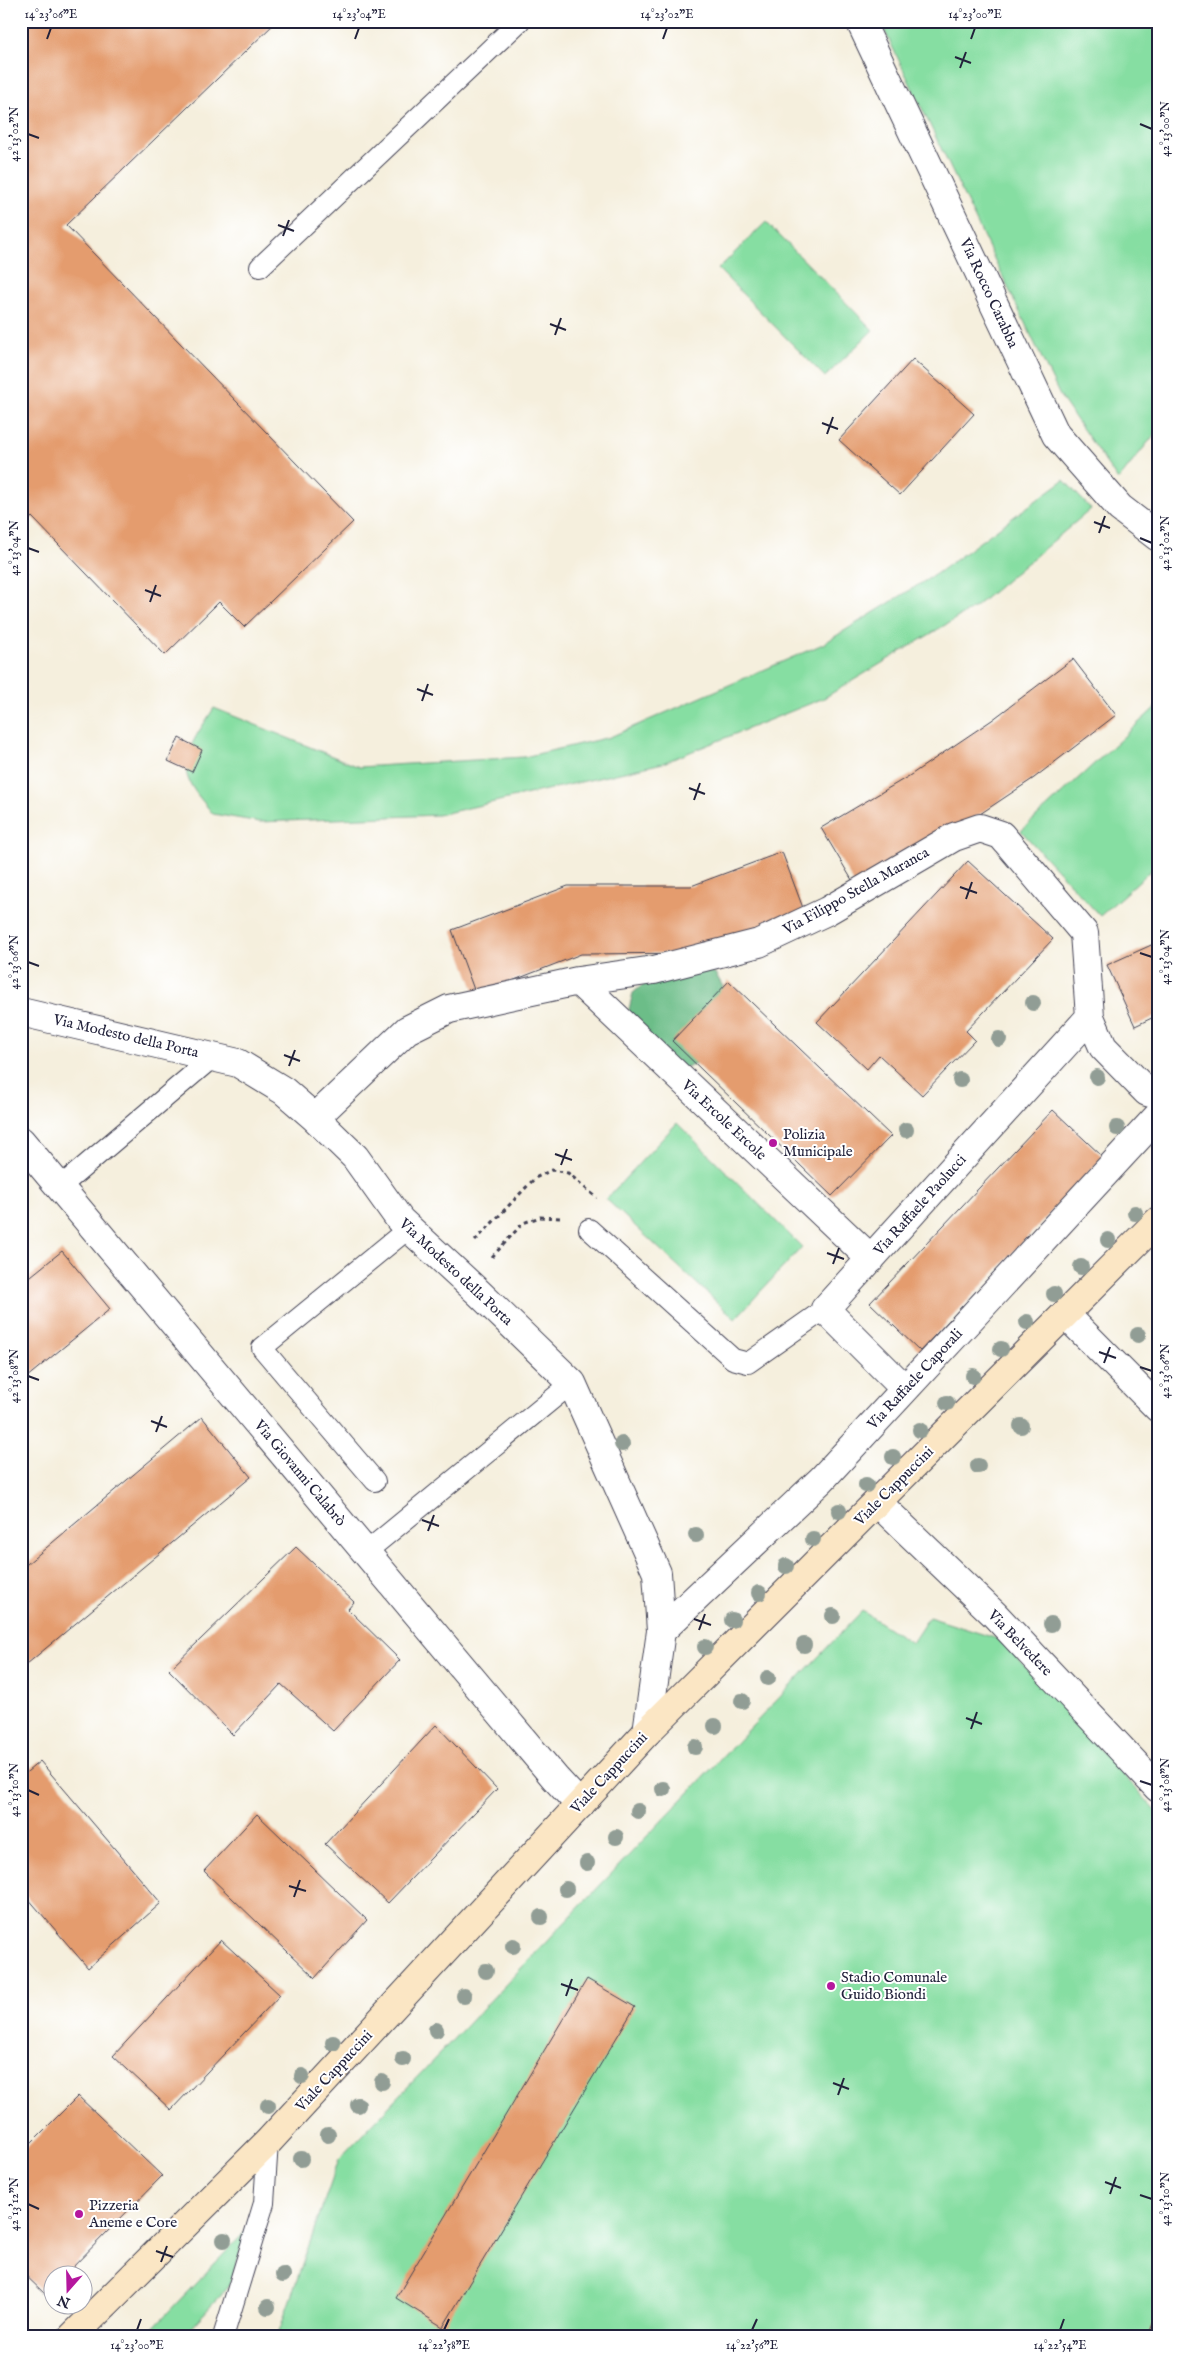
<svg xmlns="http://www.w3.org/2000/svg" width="1179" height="2358" font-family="'IM FELL English',serif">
	<rect width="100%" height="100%" fill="#fff"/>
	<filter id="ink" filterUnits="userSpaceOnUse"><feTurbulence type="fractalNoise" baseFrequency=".02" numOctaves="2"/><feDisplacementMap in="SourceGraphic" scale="10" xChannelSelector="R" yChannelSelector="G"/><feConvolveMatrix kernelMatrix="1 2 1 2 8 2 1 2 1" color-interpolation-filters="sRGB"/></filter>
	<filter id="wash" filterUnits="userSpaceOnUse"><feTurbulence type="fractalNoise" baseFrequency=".0096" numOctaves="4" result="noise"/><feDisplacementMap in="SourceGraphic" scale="20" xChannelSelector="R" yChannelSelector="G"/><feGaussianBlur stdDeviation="1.12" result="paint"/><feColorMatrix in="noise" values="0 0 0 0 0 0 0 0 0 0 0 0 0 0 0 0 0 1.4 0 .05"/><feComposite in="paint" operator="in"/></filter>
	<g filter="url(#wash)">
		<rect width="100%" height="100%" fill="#f5efdd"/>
		<path fill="#86dea2" stroke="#54806e" d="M880 21H1158V430L1118 480 1060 396Z
			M766 222 873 330 825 377 718 269Z
			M1064 480 1091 509 975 607 824 698 663 763 438 815 260 822 213 814C204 802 191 790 187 775 181 753 203 726 214 708L359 767 524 757 610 737 823 644 936 574Z
			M1158 705V864L1100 916 1021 831Z
			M677 1123 802 1247 735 1319 606 1199Z
			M862 1611 912 1643 929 1617 1001 1640 1158 1813V2337H277L339 2159Z
			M248 2229 228 2288 182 2337H144Z"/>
		<path fill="#6cbd88" stroke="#477062" d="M700 967 715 973 725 990 712 1056 680 1070 628 1013 633 993 648 980Z"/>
		<g id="blocks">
			<path fill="#e49c6e" d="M21 21H277L66 225 353 522 244 627 219 602 165 655 32 517 21 527Z
				M913 359 974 414 900 495 839 440Z
				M1073 659 1116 715 1034 778 947 836 858 890 821 828 909 776 992 720Z
				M179 738 202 750 192 772 168 761Z
				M782 852 806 916 703 953 581 954 476 995 452 930 568 886H691Z
				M968 861 1053 939 966 1031 975 1040 922 1095 879 1055 867 1069 817 1022Z
				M1158 942V1015L1135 1026 1107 965Z
				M729 981 891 1136 832 1196 672 1041Z
				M1053 1110 1103 1157 920 1351 870 1303Z
				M62 1251 110 1309 21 1382V1284Z
				M202 1417 251 1477 21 1669V1569Z
				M296 1547 354 1602 348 1609 400 1660 333 1731 281 1684 233 1735 169 1670Z
				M436 1725 497 1789 388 1903 325 1844Z
				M40 1761 161 1903 88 1968 21 1890V1777Z
				M257 1814 367 1920 315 1978 204 1871Z
				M221 1940 280 1995 171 2110 113 2056Z
				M587 1979 635 2007 443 2327 396 2298Z
				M78 2096 162 2176 64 2276H52V2288L46 2295 21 2271V2153Z
				M1158 2310V2337H1148Z"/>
		</g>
	</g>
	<g filter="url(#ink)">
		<use href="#blocks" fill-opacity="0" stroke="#424153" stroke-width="1"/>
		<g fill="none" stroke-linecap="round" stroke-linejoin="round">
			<defs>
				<path id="lane" d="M260 267 520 21
					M60 1187 213 1057
					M589 1229 733 1359 748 1363 825 1309
					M375 1481 262 1348 409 1228
					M366 1552 572 1383
					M223 2337 264 2203 268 2142"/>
				<path id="street" d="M860 21 1056 435 1120 508 1158 537
					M578 981 871 1259
					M21 1012 238 1063 284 1091 315 1118 355 1157 400 1220 479 1293 572 1383 657 1573 661 1631 647 1732
					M315 1118 407 1030 449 1009 578 981 654 970 759 943 827 911 954 837 980 828 1001 835 1084 933 1090 1017 1103 1047 1147 1092 1158 1095
					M21 1141 555 1778 580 1805
					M1065 1314 1158 1408
					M905 1389 825 1309 1090 1017
					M878 1503 994 1614 1158 1788
					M661 1631 822 1479 1158 1116"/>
				<path id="secondary" d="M72 2337 268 2142 647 1732 1158 1221"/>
			</defs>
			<use href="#lane" stroke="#424153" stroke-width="22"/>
			<use href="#street" stroke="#424153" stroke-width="30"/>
			<use href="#secondary" stroke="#424153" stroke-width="30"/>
			<path stroke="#424153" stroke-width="3" stroke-dasharray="4 4" stroke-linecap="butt" d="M475 1241 535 1178 552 1170 568 1173 597 1198
				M492 1257 523 1223 540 1217 560 1218"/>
			<use href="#lane" stroke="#fff" stroke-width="20"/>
			<use href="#street" stroke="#fff" stroke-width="28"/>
			<use href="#secondary" stroke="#fbe6c4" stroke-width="28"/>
		</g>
		<g fill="#919d95">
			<circle cx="1033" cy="1003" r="8"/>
			<circle cx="999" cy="1039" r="8"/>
			<circle cx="1097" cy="1077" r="8"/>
			<circle cx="960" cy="1080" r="8"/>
			<circle cx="1117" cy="1128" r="8"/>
			<circle cx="906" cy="1130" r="8"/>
			<circle cx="1135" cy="1213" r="8"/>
			<circle cx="1108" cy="1240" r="8"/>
			<circle cx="1081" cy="1267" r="8"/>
			<circle cx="1054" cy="1294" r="8"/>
			<circle cx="1027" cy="1322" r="8"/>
			<circle cx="1138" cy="1335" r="8"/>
			<circle cx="1001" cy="1349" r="8"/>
			<circle cx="973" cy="1376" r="8"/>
			<circle cx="947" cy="1403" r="8"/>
			<circle cx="1021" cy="1426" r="8"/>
			<circle cx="920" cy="1430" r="8"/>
			<circle cx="622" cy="1444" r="8"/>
			<circle cx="893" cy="1457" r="8"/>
			<circle cx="978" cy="1466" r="8"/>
			<circle cx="866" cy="1485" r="8"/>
			<circle cx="839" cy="1511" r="8"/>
			<circle cx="696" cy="1535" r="8"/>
			<circle cx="813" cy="1539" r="8"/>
			<circle cx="786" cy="1566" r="8"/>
			<circle cx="759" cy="1593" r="8"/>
			<circle cx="833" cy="1616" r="8"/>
			<circle cx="732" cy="1620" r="8"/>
			<circle cx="1051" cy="1624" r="8"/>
			<circle cx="804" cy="1645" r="8"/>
			<circle cx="705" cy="1647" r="8"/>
			<circle cx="768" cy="1678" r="8"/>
			<circle cx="742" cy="1701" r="8"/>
			<circle cx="715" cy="1726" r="8"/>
			<circle cx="695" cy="1747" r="8"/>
			<circle cx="663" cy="1789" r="8"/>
			<circle cx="638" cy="1811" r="8"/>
			<circle cx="616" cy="1837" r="8"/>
			<circle cx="587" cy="1863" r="8"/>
			<circle cx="566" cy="1889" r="8"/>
			<circle cx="541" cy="1917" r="8"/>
			<circle cx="513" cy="1946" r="8"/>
			<circle cx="486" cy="1971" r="8"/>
			<circle cx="464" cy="1996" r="8"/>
			<circle cx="436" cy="2030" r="8"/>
			<circle cx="333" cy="2043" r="8"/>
			<circle cx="403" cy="2059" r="8"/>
			<circle cx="302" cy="2076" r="8"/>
			<circle cx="382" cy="2082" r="8"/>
			<circle cx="358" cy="2105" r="8"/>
			<circle cx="268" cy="2106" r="8"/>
			<circle cx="328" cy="2135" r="8"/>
			<circle cx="301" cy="2159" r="8"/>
			<circle cx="224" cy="2240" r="8"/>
			<circle cx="283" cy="2275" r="8"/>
			<circle cx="268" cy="2307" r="8"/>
		</g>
	</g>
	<path fill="none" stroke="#22223b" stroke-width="2" d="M47 39 51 28M355 39 359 28M663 39 667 28M971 39 975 28M955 57 971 63M960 68 966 52M1140 124 1152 129M28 134 39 138M278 225 294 231M283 236 289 220M550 324 566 330M555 335 561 318M822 423 838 429M827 434 833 417M1094 522 1110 528M1099 533 1105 516M1140 538 1152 543M28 548 39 552M145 590 161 596M150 602 156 585M417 689 433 695M422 701 428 684M689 788 705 794M694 800 700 783M960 887 977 893M966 899 972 882M1140 953 1152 957M28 962 39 966M284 1055 300 1061M289 1066 295 1050M555 1154 572 1160M561 1165 567 1149M827 1253 844 1259M833 1264 839 1248M1099 1352 1116 1358M1104 1363 1110 1347M1140 1367 1152 1371M28 1376 39 1380M151 1421 167 1427M156 1432 162 1416M422 1520 439 1526M428 1531 434 1515M694 1619 711 1625M699 1630 705 1614M966 1718 982 1724M971 1729 977 1712M1140 1781 1152 1785M28 1790 39 1795M289 1886 306 1891M294 1897 300 1880M561 1984 578 1990M566 1996 572 1979M833 2083 849 2089M838 2095 844 2078M1105 2182 1121 2188M1110 2194 1116 2177M1140 2195 1152 2199M28 2204 39 2209M156 2251 173 2257M161 2262 167 2246M137 2330 141 2319M444 2330 449 2319M752 2330 757 2319M1060 2330 1064 2319"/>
	<g fill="#b5179e" stroke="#fff" stroke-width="2">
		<circle cx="773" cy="1143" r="5"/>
		<circle cx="831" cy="1986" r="5"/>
		<circle cx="79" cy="2214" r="5"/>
	</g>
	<g text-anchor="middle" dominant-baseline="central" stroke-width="4" stroke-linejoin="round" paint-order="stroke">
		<g font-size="15" fill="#22223b" stroke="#fff">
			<text transform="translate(989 293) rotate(65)">Via Rocco Carabba</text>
			<text transform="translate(856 891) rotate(-29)">Via Filippo Stella Maranca</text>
			<text transform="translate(126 1036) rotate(13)">Via Modesto della Porta</text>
			<text transform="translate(724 1120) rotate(43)">Via Ercole Ercole</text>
			<text transform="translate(920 1205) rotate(-48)">Via Raffaele Paolucci</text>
			<text transform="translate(456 1272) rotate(43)">Via Modesto della Porta</text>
			<text transform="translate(915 1379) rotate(-47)">Via Raffaele Caporali</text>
			<text transform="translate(300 1473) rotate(50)">Via Giovanni Calabrò</text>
			<text transform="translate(894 1486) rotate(-45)">Viale Cappuccini</text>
			<text transform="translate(1020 1643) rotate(46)">Via Belvedere</text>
			<text transform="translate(609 1773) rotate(-47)">Viale Cappuccini</text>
			<text transform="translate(334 2071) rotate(-47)">Viale Cappuccini</text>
		</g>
		<g font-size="15" fill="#22223b" stroke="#fff" text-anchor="start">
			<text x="783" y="1134">Polizia<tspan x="783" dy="17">Municipale</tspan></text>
			<text x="841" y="1977">Stadio Comunale<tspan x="841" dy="17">Guido Biondi</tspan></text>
			<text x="89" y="2205">Pizzeria<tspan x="89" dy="17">Aneme e Core</tspan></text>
		</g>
	</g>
	<rect width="1179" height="2358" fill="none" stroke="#fff" stroke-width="55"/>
	<g transform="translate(68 2290) rotate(200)"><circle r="24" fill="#ffffff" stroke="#a7a7b1"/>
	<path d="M0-4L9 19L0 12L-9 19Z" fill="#b5179e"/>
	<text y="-8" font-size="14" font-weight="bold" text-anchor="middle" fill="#22223b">N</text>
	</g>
	<rect x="28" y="28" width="1124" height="2302" fill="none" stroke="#22223b" stroke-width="2"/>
	<g font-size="12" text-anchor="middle" fill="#22223b">
		<text x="51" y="18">14°23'06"E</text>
		<text x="359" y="18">14°23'04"E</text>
		<text x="667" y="18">14°23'02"E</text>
		<text x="975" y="18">14°23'00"E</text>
		<text transform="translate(1165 129) rotate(-90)" y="4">42°13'00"N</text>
		<text transform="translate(14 134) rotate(-90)" y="4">42°13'02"N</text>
		<text transform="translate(1165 543) rotate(-90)" y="4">42°13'02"N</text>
		<text transform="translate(14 548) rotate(-90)" y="4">42°13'04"N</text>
		<text transform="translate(1165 957) rotate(-90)" y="4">42°13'04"N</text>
		<text transform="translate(14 962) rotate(-90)" y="4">42°13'06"N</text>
		<text transform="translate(1165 1371) rotate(-90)" y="4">42°13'06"N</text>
		<text transform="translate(14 1376) rotate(-90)" y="4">42°13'08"N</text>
		<text transform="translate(1165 1785) rotate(-90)" y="4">42°13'08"N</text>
		<text transform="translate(14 1790) rotate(-90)" y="4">42°13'10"N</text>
		<text transform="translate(1165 2199) rotate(-90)" y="4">42°13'10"N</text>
		<text transform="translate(14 2204) rotate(-90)" y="4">42°13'12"N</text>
		<text x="137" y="2349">14°23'00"E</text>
		<text x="444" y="2349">14°22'58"E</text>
		<text x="752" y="2349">14°22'56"E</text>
		<text x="1060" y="2349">14°22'54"E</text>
	</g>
</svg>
